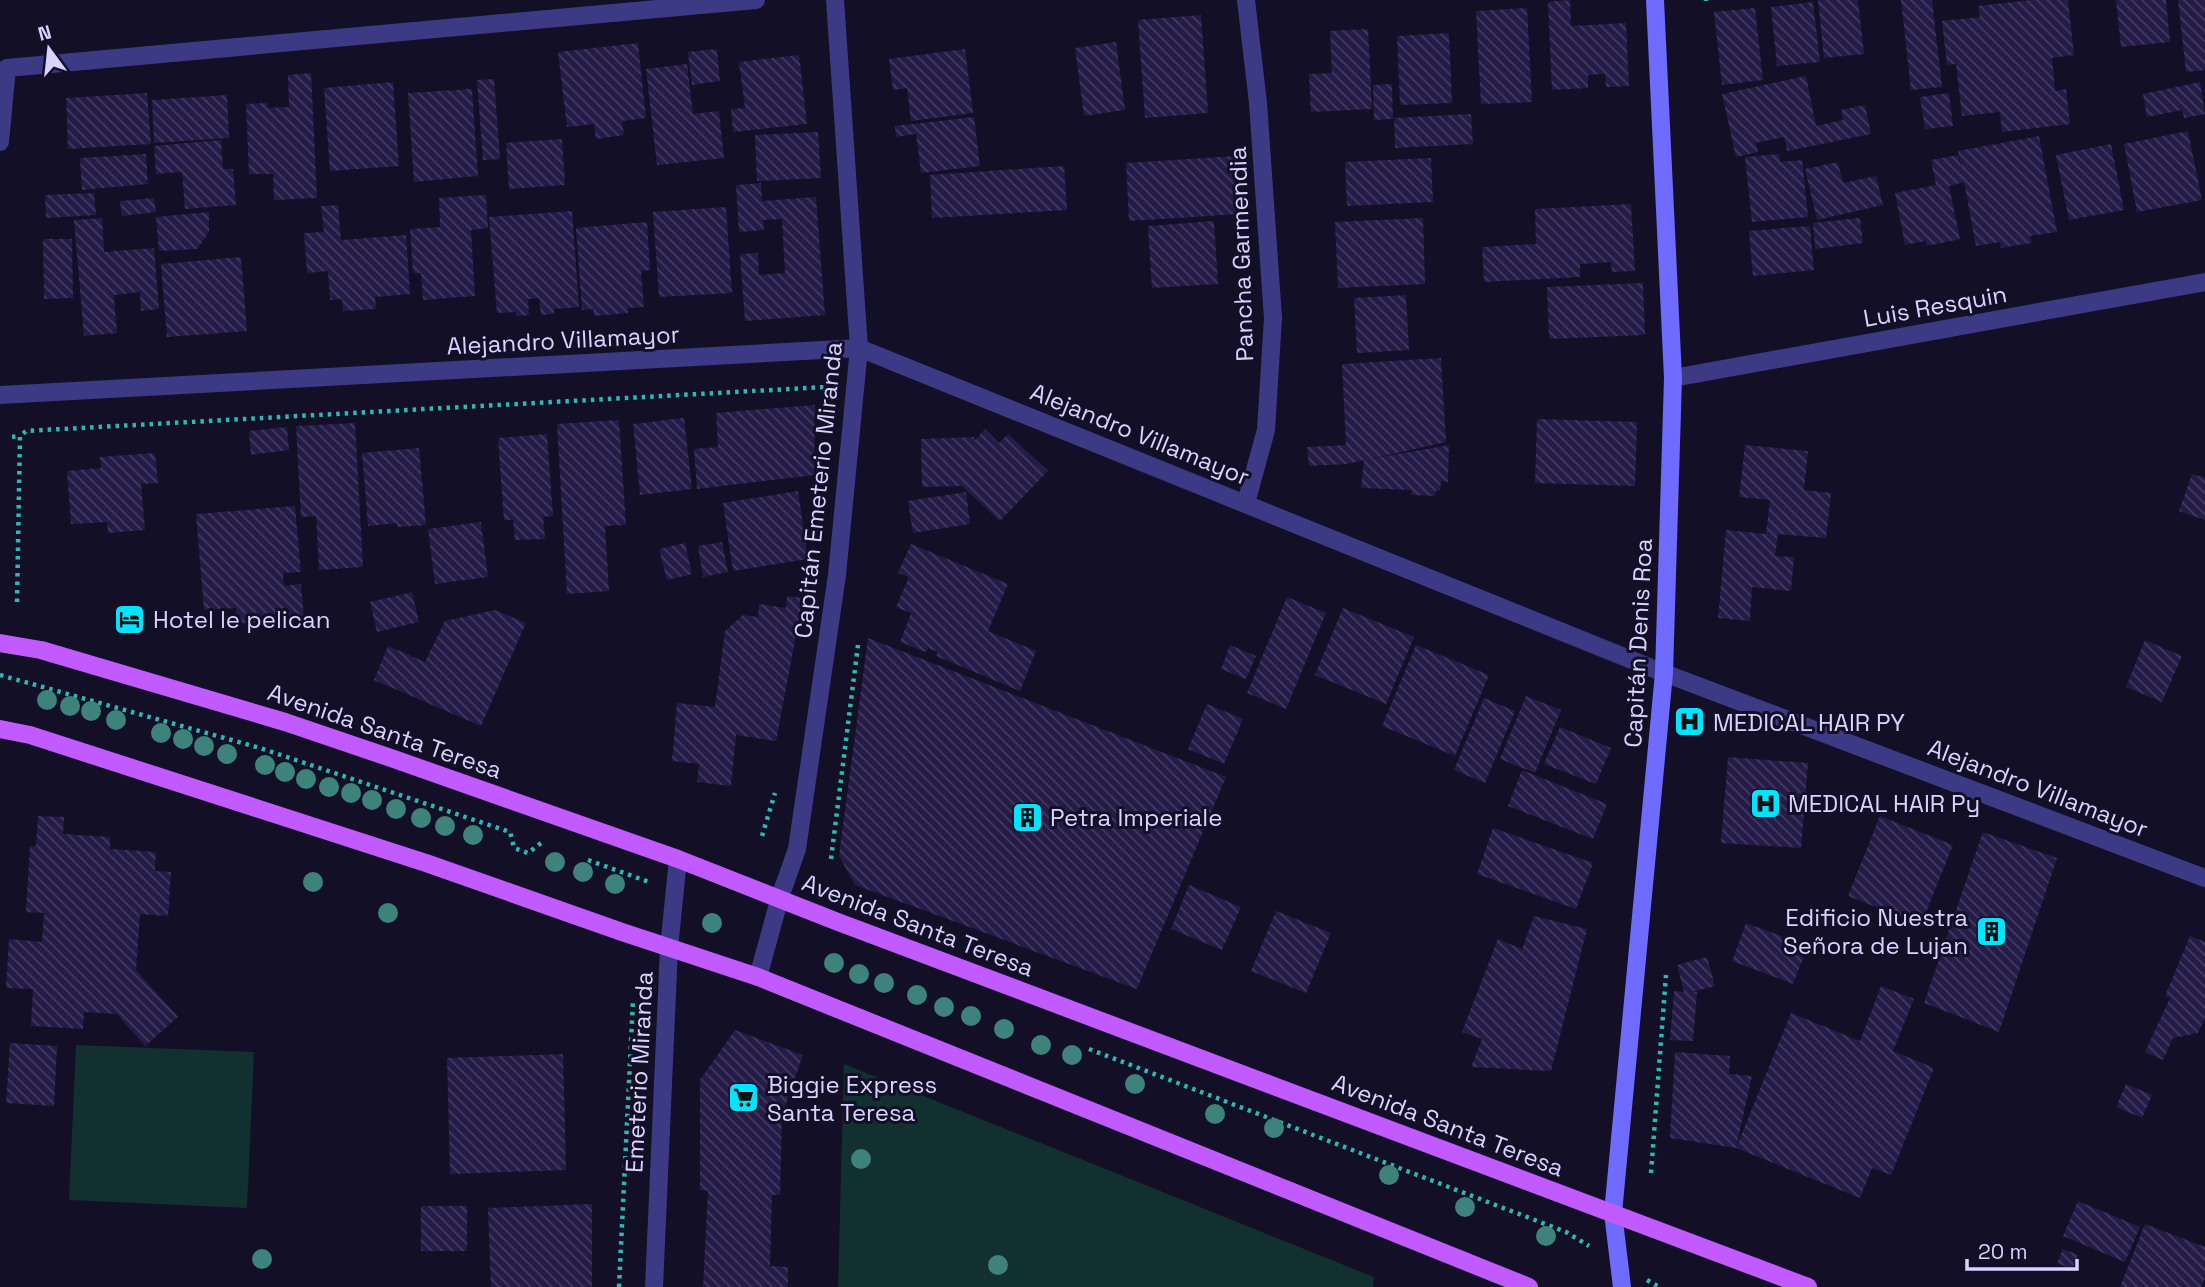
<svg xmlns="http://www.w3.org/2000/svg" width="2205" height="1287" font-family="'Space Grotesk',sans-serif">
	<defs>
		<pattern id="building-back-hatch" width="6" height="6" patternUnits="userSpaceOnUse" patternTransform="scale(1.75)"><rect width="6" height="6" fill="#241b47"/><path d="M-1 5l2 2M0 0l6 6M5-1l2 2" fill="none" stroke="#433b63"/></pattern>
	</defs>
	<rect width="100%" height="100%" fill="#130f26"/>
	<path fill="#12302f" d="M76 1045 254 1052 247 1208 69 1200Z
		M844 1064 1374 1277 1373 1287H838Z"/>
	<path fill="url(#building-back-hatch)" d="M1570 0 1571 26 1626 23 1629 86 1606 87 1605 74 1588 75V88L1552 90 1548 2Z
		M1818 0H1858L1864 54 1824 58Z
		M1901 0H1932L1942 87 1911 90Z
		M2032 0H2068L2074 55 2052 58 2055 91 2066 89 2070 124 2002 132 2000 112 1962 116 1956 64 1947 65 1942 21 1980 17 1978 6Z
		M2116 0H2166L2170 42 2121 47Z
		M2178 0H2205V70L2186 72Z
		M1813 2 1820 62 1777 66 1771 7Z
		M1527 8 1532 102 1481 104 1476 11Z
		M1755 8 1763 80 1722 85 1714 12Z
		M1201 15 1208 113 1145 118 1138 20Z
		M1368 29 1372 109 1311 112 1309 74 1332 73 1330 31Z
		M1449 33 1452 103 1400 105 1397 36Z
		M1116 42 1125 110 1084 116 1075 48Z
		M638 43 646 118 622 121 624 135 596 139 594 124 567 127 558 52Z
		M717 49 720 81 692 85 688 52Z
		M965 49 973 113 911 121 907 88 893 90 889 59Z
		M799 55 807 124 733 132 731 109 745 108 739 62Z
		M687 64 693 114 719 111 724 158 657 165 646 69Z
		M311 73 317 198 274 200 273 174H249L246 104 267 103 268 108 289 107 288 75Z
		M1806 76 1816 126 1843 120 1841 110 1865 105 1871 134 1787 151 1784 137 1756 143 1758 152 1736 157 1722 94Z
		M494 79 500 159 483 160 477 80Z
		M393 82 399 166 330 171 324 88Z
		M2200 82 2205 114 2184 118 2182 110 2147 117 2143 94Z
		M1392 84 1393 119 1374 120 1373 85Z
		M472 89 478 176 414 182 408 93Z
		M147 93 151 144 68 149 66 98Z
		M1949 93 1953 126 1925 129 1920 97Z
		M227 95 229 138 154 143 152 100Z
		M1471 114 1473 144 1395 148 1394 118Z
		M974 117 980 166 921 173 916 134 896 137 895 126Z
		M2188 131 2202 200 2137 212 2124 144Z
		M818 132 821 178 757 181 755 135Z
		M2039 136 2057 232 2030 236 2032 243 2001 248 2000 242 1976 246 1964 182 1949 186 1960 239 1927 246 1926 241 1905 245 1895 193 1936 185 1931 160 1958 155 1963 176 1958 151Z
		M562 139 565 185 509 189 506 143Z
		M221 140 223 169H233L236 205 185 209 182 172 156 174 154 146Z
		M2111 144 2124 210 2069 220 2056 155Z
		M146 154 148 184 82 190 80 158Z
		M1779 154 1780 162 1802 160 1808 217 1752 222 1745 157Z
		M1236 156 1240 214 1129 221 1126 163Z
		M1431 158 1433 202 1347 206 1345 162Z
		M1838 162 1843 183 1876 176 1883 205 1817 220 1805 169Z
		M1064 166 1067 210 932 218 930 175Z
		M761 183 762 201 816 197 825 315 745 321 740 254 758 253 759 275 785 273 782 219 763 220 764 230 739 232 736 185Z
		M94 193 96 215 46 218 45 195Z
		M486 195 488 228 471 230 475 296 423 300 421 273H413L410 229 440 227 439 198Z
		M154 198 156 212 122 216 120 201Z
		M1631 204 1635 271 1612 272 1611 262 1580 264V277L1484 282 1482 247 1536 244 1535 209Z
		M338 205 341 240 406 235 410 294 375 297 376 309 343 311 342 299 330 300 328 271 307 273 304 233 324 232 321 206Z
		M726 207 732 293 659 297 653 212Z
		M572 211 579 307 554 309V314L541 315 539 298 528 299 529 315 516 316V312L497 313 489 217Z
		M209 212V232L197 249 159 251 156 217Z
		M102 218 104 252 154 248 159 309 141 311 140 292 114 295 117 333 84 336 74 220Z
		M1423 218 1425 284 1338 288 1335 222Z
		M1860 218 1863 243 1815 249 1813 223Z
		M1214 221 1218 284 1152 288 1148 226Z
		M647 222 650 270 641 271 644 307 628 308V313L594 316 593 309 582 310 576 228Z
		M1810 226 1814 270 1753 276 1749 231Z
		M43 239H72L73 298 44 299Z
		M241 257 247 331 167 337 161 264Z
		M1643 283 1645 335 1549 339 1547 287Z
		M1406 295 1409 350 1357 353 1354 298Z
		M1441 358 1446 442 1370 459 1449 445 1448 482 1441 481 1440 491 1436 490 1435 496 1411 495 1412 490 1361 488 1364 460 1347 464 1309 466 1307 447 1346 445 1342 364Z
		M815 405 814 475 697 489 694 449 718 447 716 413Z
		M684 418 692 489 640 495 633 424Z
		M1537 419 1637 422 1635 486 1535 483Z
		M619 420 626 525 605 526 609 591 567 594 557 424Z
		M355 423 363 567 319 570 316 516 301 517 296 426Z
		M287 427 289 450 251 455 249 431Z
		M985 429 999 443 1008 434 1048 471 1000 521 962 486 922 487 921 439 974 437V441Z
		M547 434 553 516 543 517 545 539 515 540 513 520H504L498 438Z
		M1745 445 1808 451 1804 490 1831 493 1826 538 1778 534 1775 556 1794 557 1791 591 1752 587 1750 621 1718 618 1726 530 1766 534 1770 500 1739 497Z
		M419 448 426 525 397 527V523L368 526 362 453Z
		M155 453 158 483 141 484 145 530 108 533 107 522 71 524 67 471 101 468 100 457Z
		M2192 474 2205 478V520L2179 511Z
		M798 491 808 559 733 571 723 503Z
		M966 492 970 524 913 533 908 501Z
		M295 506 301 572 283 573 284 586 301 584 304 618 237 624 236 608 204 610 196 514Z
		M481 522 488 577 435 584 428 529Z
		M722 542 728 572 703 577 698 546Z
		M685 543 692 574 667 580 659 549Z
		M911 544 1008 584 988 631 1036 651 1020 691 936 656 938 652 928 648 926 652 900 642 911 613 896 607 909 577 898 573Z
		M412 592 419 622 377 632 370 602Z
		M787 596 803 598 776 741 736 735 731 786 697 782 699 764 672 761 677 703 715 707 725 631 743 615 758 617 759 604 786 608Z
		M1287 597 1326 613 1286 709 1247 693Z
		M1343 608 1414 637 1386 704 1315 675Z
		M495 610 526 623 481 726 374 680 388 646 425 662 445 621Z
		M868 638 1226 777 1137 989 855 885 839 856Z
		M2145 640 2182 656 2162 702 2126 687Z
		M1230 645 1256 656 1246 679 1221 669Z
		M1416 645 1489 675 1455 756 1382 726Z
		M1526 696 1561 710 1535 773 1500 759Z
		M1484 698 1515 711 1485 783 1454 770Z
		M1207 704 1243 719 1224 764 1188 749Z
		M1560 727 1611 748 1596 784 1544 764Z
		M1728 757 1808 763 1801 848 1721 843Z
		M1522 770 1607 804 1593 839 1508 806Z
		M38 816 64 817 63 834 110 837V849L156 852 155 871 171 872 168 916 140 914 136 970 178 1017 145 1046 117 1014 84 1012 83 1029 31 1026 33 989 6 988 9 939 42 942 44 913 26 912 30 846H36Z
		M1880 816 1953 845 1921 925 1848 896Z
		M1493 828 1593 863 1576 909 1477 874Z
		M1983 832 2057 858 1999 1032 1924 1003Z
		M1189 885 1241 907 1222 950 1171 929Z
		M1276 911 1331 933 1306 993 1251 971Z
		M1534 916 1587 929 1551 1071 1471 1067 1482 1039 1462 1032 1498 939 1522 949Z
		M1746 923 1808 946 1793 984 1732 961Z
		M2190 936 2205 942V1017L2198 1033 2173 1038 2163 1060 2145 1052 2170 998 2165 996Z
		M1707 957 1715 986 1692 992H1697L1693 1041 1670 1040 1674 991 1684 992 1677 965Z
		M1881 986 1914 999 1893 1051 1934 1068 1891 1175 1872 1168 1860 1198 1736 1148 1670 1138 1675 1052 1730 1056 1729 1074 1752 1076 1736 1148 1791 1013 1860 1041Z
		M735 1030 803 1055 782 1115 780 1195H772L770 1266 788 1267V1287H703L708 1191 700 1190V1080Z
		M10 1043 57 1046 54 1106 6 1103Z
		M563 1054 566 1170 450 1174 447 1058Z
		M2126 1084 2152 1095 2142 1118 2116 1107Z
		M2078 1201 2140 1227 2125 1262 2063 1236Z
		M592 1204V1287H491L488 1208Z
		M421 1206H467V1251H421Z
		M2145 1224 2205 1247V1278L2201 1287H2120Z
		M2063 1249 2078 1255 2072 1269 2057 1263Z"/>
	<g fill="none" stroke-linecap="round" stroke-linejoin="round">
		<path stroke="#2fb8b0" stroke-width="4.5" stroke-dasharray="3.5 5" stroke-linecap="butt" d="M1706 0V1
			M12 437 20 436
			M17 602 20 436 26 431 826 387 828 389
			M0 675 260 748 510 832 514 848 528 853 541 843 544 844
			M762 836 775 793
			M831 859 858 645
			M588 860 649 882
			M1089 1049 1566 1232 1589 1246
			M1651 1173 1666 975
			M1647 1280 1659 1287
			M619 1287 633 1000"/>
		<path stroke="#3d3a85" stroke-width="18" d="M7 68 756 0
			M0 142 7 68
			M1673 378 2205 282
			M0 395 859 348 1664 673 2205 878
			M1246 503 1266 430 1273 318 1258 103 1246 0
			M758 977 780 897 797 849 837 575 859 348 835 0
			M654 1287 669 948 678 859"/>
		<path stroke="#6f6bff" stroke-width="18" d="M1622 1287 1613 1213 1664 673 1673 378 1655 0"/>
		<path stroke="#c25bff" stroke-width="18" d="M0 643 41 650 285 722 391 758 678 859 838 922 1808 1287
			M0 729 30 735 426 863 622 932 758 977 1529 1287"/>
	</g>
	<g fill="#3d827b">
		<circle cx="47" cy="700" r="10"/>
		<circle cx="70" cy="706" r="10"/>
		<circle cx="91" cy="711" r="10"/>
		<circle cx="116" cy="720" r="10"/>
		<circle cx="161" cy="733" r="10"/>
		<circle cx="183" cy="739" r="10"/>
		<circle cx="204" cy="746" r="10"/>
		<circle cx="227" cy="754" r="10"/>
		<circle cx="265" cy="765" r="10"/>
		<circle cx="285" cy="772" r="10"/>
		<circle cx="306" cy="779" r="10"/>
		<circle cx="329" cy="787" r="10"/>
		<circle cx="351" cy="793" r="10"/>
		<circle cx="372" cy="800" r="10"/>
		<circle cx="396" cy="809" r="10"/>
		<circle cx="421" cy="818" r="10"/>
		<circle cx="445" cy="826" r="10"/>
		<circle cx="473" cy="835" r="10"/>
		<circle cx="555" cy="862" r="10"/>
		<circle cx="583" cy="872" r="10"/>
		<circle cx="313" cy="882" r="10"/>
		<circle cx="615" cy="884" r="10"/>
		<circle cx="388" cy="913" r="10"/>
		<circle cx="712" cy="923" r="10"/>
		<circle cx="834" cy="963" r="10"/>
		<circle cx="859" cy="974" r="10"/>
		<circle cx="884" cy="983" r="10"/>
		<circle cx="917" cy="995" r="10"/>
		<circle cx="944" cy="1007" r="10"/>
		<circle cx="971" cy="1016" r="10"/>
		<circle cx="1004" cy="1029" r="10"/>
		<circle cx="1041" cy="1045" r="10"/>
		<circle cx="1072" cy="1055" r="10"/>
		<circle cx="1135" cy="1084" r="10"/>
		<circle cx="1215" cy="1114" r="10"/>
		<circle cx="1274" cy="1128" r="10"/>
		<circle cx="861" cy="1159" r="10"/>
		<circle cx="1389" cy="1175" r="10"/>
		<circle cx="1465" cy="1207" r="10"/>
		<circle cx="1546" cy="1236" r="10"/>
		<circle cx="262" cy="1259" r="10"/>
		<circle cx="998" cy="1265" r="10"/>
	</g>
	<defs>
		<symbol id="hotel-square" viewBox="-11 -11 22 22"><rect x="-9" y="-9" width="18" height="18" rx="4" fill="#00e5ff" stroke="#130f26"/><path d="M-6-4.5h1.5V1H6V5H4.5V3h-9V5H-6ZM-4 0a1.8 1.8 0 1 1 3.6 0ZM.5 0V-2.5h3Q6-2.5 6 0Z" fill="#111"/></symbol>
		<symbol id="hospital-square" viewBox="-11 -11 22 22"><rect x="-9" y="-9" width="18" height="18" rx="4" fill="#00e5ff" stroke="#130f26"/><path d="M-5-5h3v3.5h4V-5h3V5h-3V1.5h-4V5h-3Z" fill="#111"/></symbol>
		<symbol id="building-square" viewBox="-11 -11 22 22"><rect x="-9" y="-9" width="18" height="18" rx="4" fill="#00e5ff" stroke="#130f26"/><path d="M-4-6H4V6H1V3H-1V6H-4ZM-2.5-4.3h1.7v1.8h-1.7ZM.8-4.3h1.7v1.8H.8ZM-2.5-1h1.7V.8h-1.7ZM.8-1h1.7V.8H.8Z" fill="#111"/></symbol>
		<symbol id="supermarket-square" viewBox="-11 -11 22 22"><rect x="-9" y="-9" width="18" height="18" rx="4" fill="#00e5ff" stroke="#130f26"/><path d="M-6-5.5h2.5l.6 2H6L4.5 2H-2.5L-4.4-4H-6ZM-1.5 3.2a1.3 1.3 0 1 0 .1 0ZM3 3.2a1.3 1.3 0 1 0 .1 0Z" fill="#111"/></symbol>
	</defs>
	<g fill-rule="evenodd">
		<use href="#hotel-square" x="112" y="602" width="35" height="35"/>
		<use href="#hospital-square" x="1672" y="704" width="35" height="35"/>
		<use href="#hospital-square" x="1748" y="786" width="35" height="35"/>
		<use href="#building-square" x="1010" y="800" width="35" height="35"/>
		<use href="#building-square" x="1974" y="914" width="35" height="35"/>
		<use href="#supermarket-square" x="726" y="1080" width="35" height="35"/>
	</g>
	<g text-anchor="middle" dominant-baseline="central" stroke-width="6" stroke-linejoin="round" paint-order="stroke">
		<g font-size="24" fill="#d9d4ff" stroke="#130f26">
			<text transform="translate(1241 254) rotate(-92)">Pancha Garmendia</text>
			<text transform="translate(1935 306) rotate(-10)">Luis Resquin</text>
			<text transform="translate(563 340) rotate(-3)">Alejandro Villamayor</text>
			<text transform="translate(1140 434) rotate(22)">Alejandro Villamayor</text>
			<text transform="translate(818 490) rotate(-84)">Capitán Emeterio Miranda</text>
			<text transform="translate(1638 643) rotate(-87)">Capitán Denis Roa</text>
			<text transform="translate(385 731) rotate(19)">Avenida Santa Teresa</text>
			<text transform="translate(2038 788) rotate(21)">Alejandro Villamayor</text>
			<text transform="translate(918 925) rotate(21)">Avenida Santa Teresa</text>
			<text transform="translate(639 1072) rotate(-87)">Emeterio Miranda</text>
			<text transform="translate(1448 1125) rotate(21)">Avenida Santa Teresa</text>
		</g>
		<g font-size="24" fill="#d9d4ff" stroke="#130f26" text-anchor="start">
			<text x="153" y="619">Hotel le pelican</text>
			<text x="1713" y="722">MEDICAL HAIR PY</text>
			<text x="1788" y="803">MEDICAL HAIR Py</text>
			<text x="1050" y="817">Petra Imperiale</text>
			<text x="1968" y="917" text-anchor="end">Edificio Nuestra<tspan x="1968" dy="28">Señora de Lujan</tspan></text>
			<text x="767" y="1084">Biggie Express<tspan x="767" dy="28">Santa Teresa</tspan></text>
		</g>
	</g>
	<g transform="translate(49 49) rotate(345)" stroke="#130f26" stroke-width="5" paint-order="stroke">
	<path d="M0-5L12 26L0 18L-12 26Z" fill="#d9d4ff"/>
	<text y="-10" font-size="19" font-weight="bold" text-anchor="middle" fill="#d9d4ff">N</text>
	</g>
	<path d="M1967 1259v10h110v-10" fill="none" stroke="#d9d4ff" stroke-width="3.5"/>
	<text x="1978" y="1259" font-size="21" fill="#d9d4ff" stroke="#130f26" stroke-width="5" paint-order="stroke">20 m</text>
</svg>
